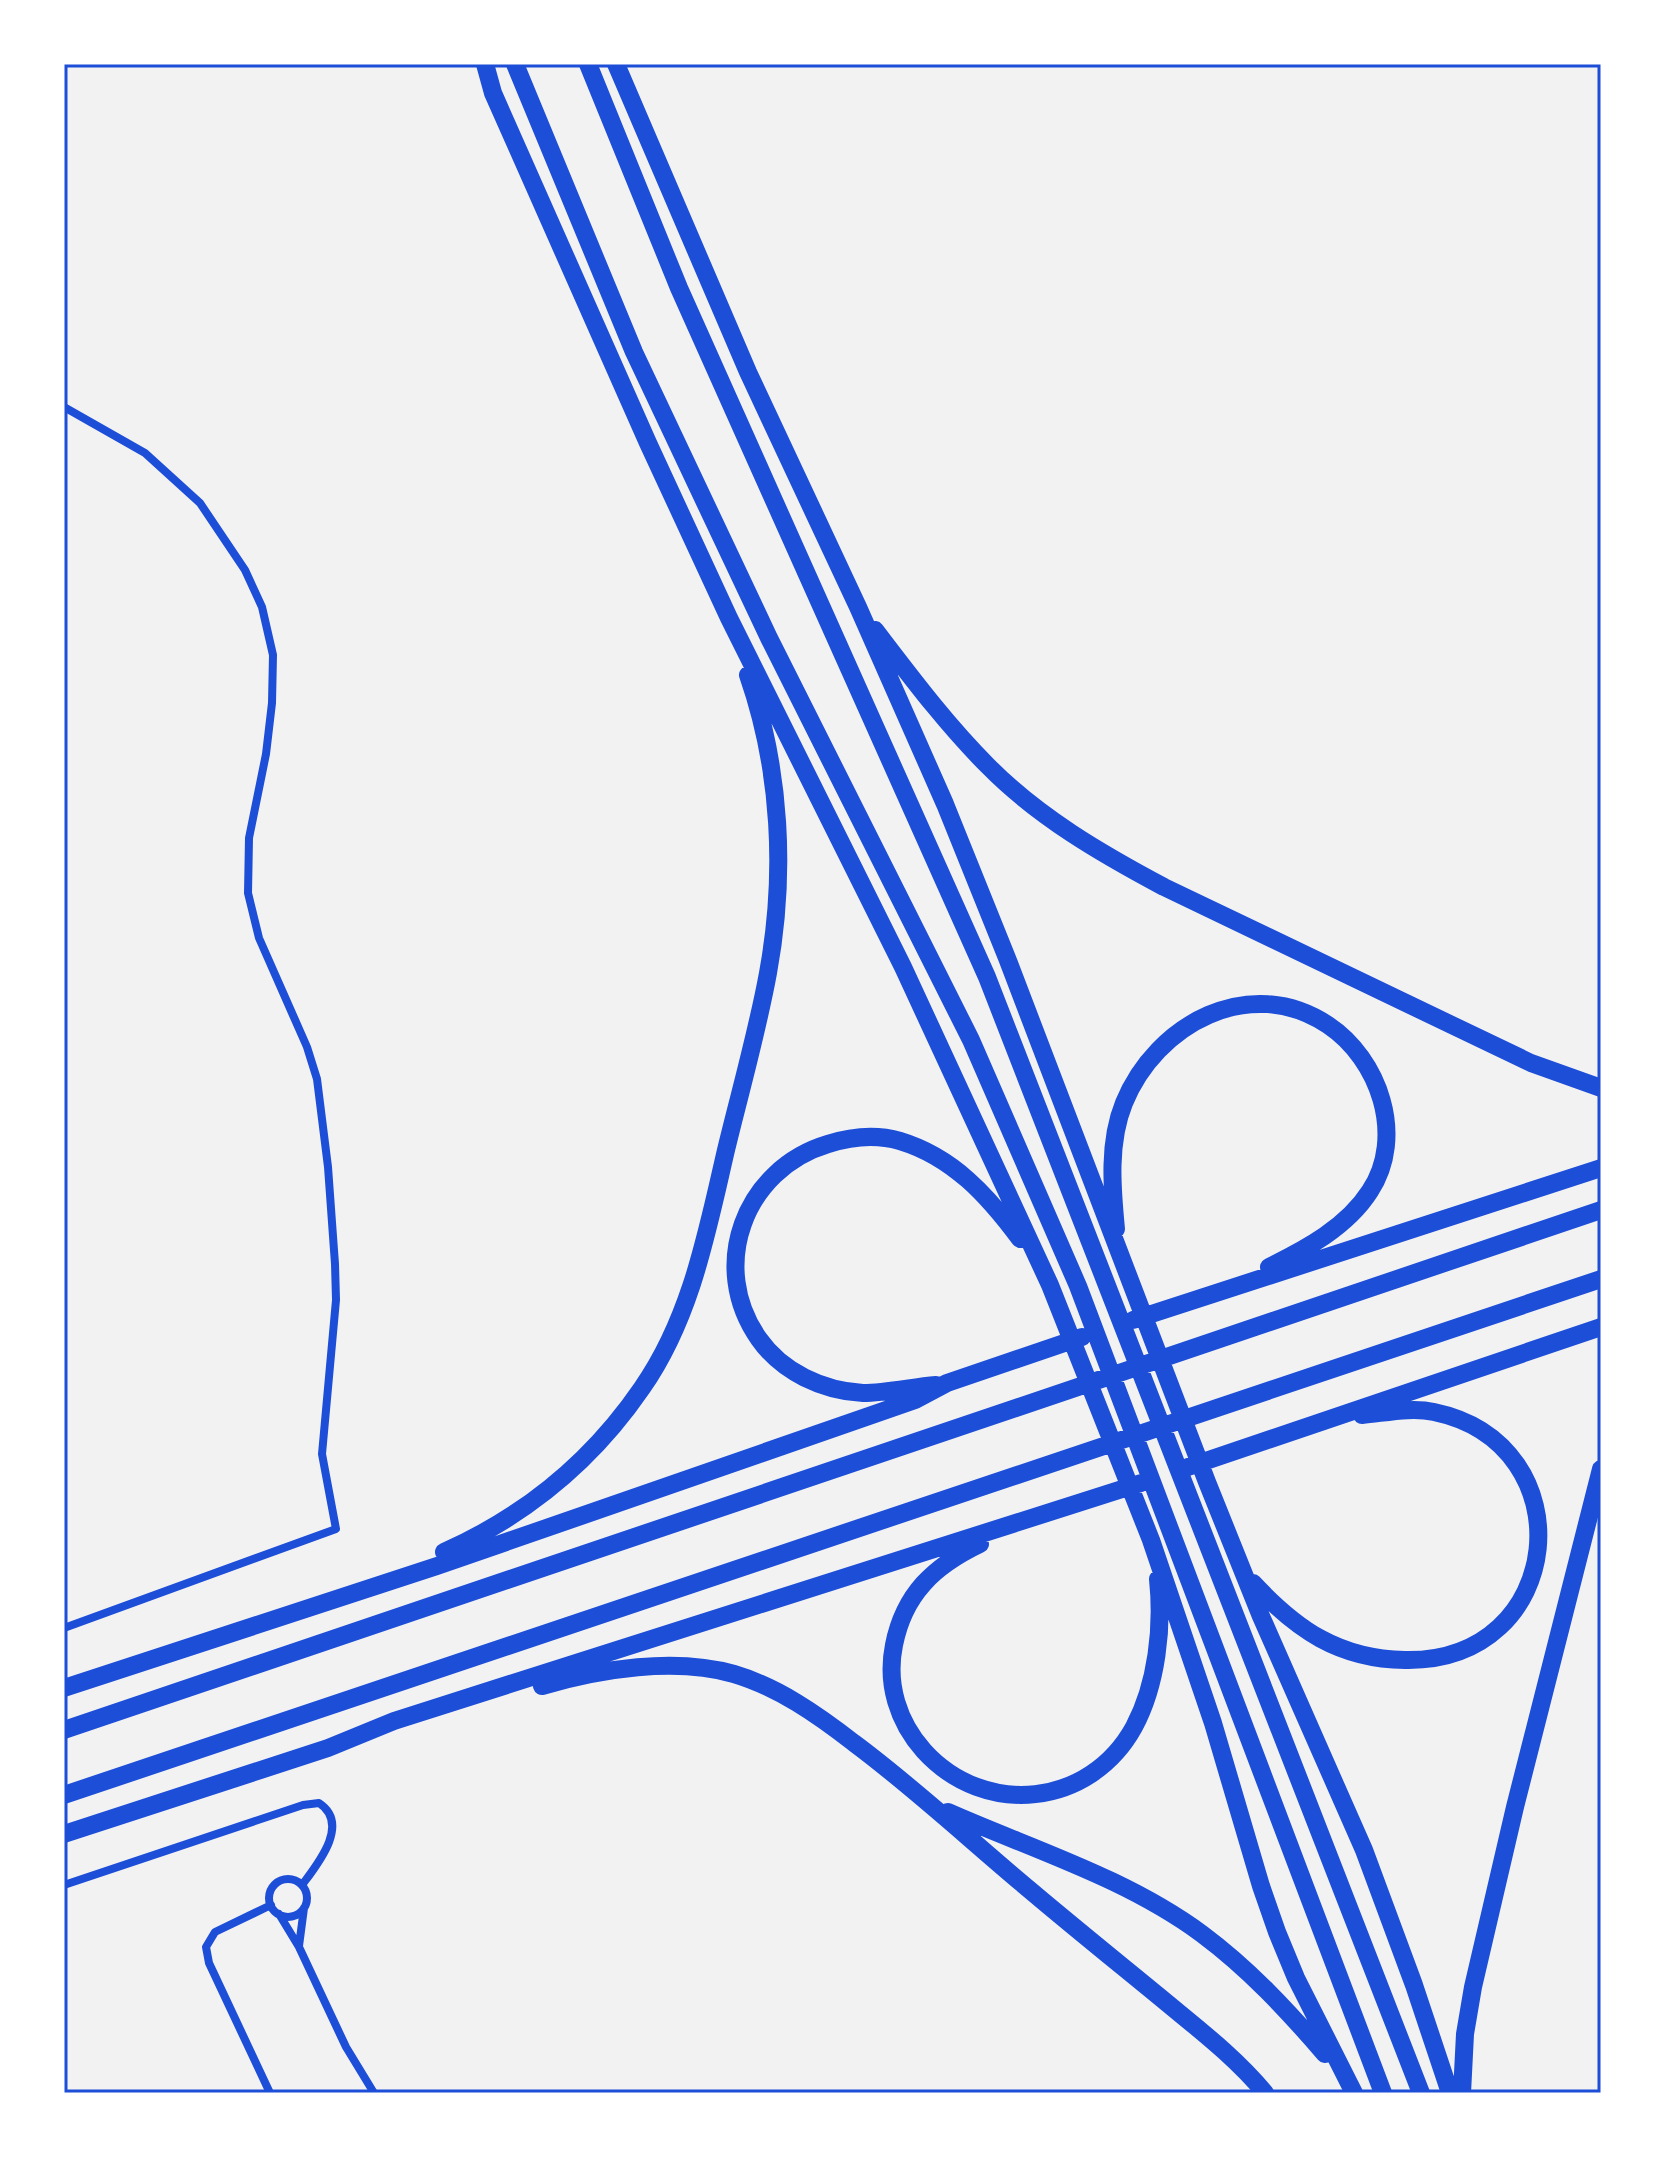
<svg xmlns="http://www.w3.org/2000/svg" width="1665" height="2157" font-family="'Space Grotesk',sans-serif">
	<rect width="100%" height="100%" fill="#f2f2f2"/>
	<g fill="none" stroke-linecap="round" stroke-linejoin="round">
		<path stroke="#1d4ed8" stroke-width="8" d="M64 407 145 453 200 503 245 570 262 607 273 655 272 703 266 754 249 838 248 893 259 938 307 1047 317 1079 328 1167 335 1264 336 1300 322 1454 336 1529 64 1628
			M269 1898a19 19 0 1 1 38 0a19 19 0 1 1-38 0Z
			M64 1885 303 1805 319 1803C351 1824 317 1865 302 1885
			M279 1914 299 1947 346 2047 374 2093
			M299 1946 304 1908
			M270 2093 209 1963 206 1947 215 1932 271 1905"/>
		<path stroke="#1d4ed8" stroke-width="18" d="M485 64 493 93 648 443 729 618 903 967 1050 1285 1151 1540 1213 1723 1261 1886 1277 1932 1296 1978 1354 2093
			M515 64 634 352 769 638 971 1040 1078 1286 1383 2093
			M588 64 679 288 987 977 1421 2093
			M616 64 748 372 858 607 945 804 1007 958 1207 1482 1260 1614 1364 1850 1414 1985 1450 2093
			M875 630C911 677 946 724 988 766 1038 817 1102 854 1164 887L1531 1063 1601 1088
			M1116 1229C1112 1188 1108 1142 1124 1103 1156 1024 1250 973 1328 1025 1379 1059 1406 1136 1370 1191 1347 1227 1306 1249 1269 1267
			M1133 1320 1601 1168
			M936 1385C912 1387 887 1393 863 1393 823 1391 782 1372 759 1339 708 1267 744 1169 828 1144 850 1137 876 1134 900 1141 953 1157 988 1196 1020 1239
			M1188 1467 1601 1327
			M980 1544C934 1566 904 1594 894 1645 886 1684 898 1722 924 1751 985 1818 1090 1807 1134 1727 1157 1684 1163 1627 1158 1579
			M444 1552C525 1516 592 1461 642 1388 691 1318 707 1232 726 1150 740 1092 757 1033 768 973 786 875 781 770 748 675
			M1253 1583C1297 1630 1339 1659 1405 1660 1567 1663 1587 1444 1434 1412 1411 1407 1385 1413 1362 1415
			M542 1686C600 1669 675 1657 734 1674 778 1687 818 1715 854 1743 916 1789 972 1842 1031 1891 1076 1929 1122 1966 1167 2003 1201 2031 1237 2059 1265 2093
			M64 1688 437 1566 915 1400 947 1383 1082 1337
			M64 1730 1601 1210
			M64 1795 1601 1279
			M948 1812C1034 1850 1126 1878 1202 1934 1249 1969 1287 2010 1325 2054
			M64 1834 328 1748 394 1721 1141 1483
			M1462 2093 1465 2034 1473 1987 1515 1807 1601 1469"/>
	</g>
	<rect width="1665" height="2157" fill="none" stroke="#ffffff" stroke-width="132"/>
	<rect x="66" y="66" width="1533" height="2025" fill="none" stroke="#1d4ed8" stroke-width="3"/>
</svg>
